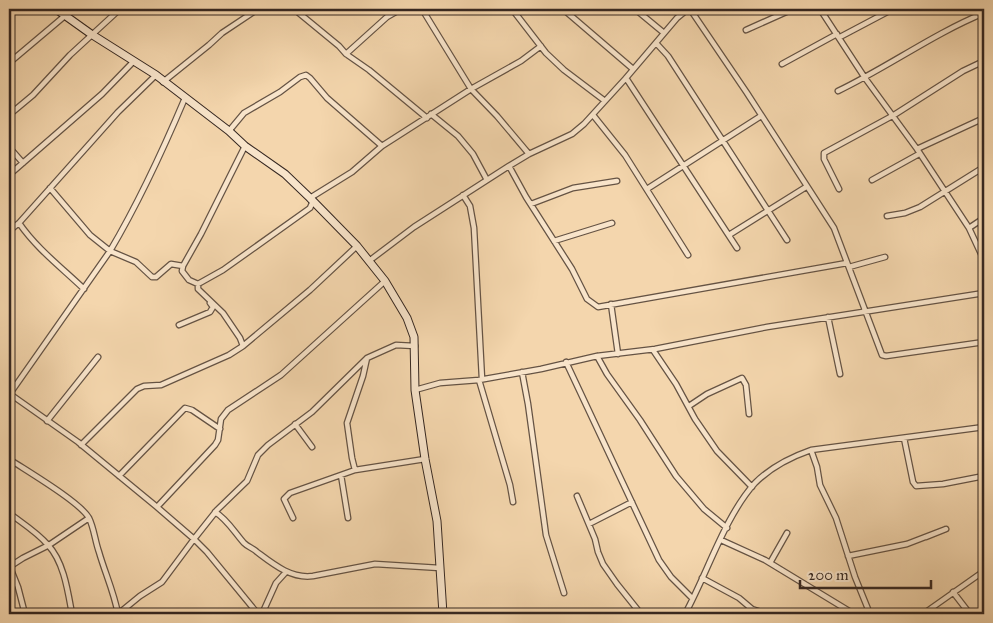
<svg xmlns="http://www.w3.org/2000/svg" width="993" height="623" font-family="'IM FELL Great Primer',serif">
	<rect width="100%" height="100%" fill="#f4d6ad"/>
	<filter id="stains"><feTurbulence type="fractalNoise" baseFrequency=".004" numOctaves="4"/><feColorMatrix values="0 0 0 0 .2 0 0 0 0 .09 0 0 0 0 .02 0 0 0 .5 -.17"/></filter>
	<radialGradient id="worn" r=".72"><stop offset=".6" stop-color="#630" stop-opacity="0"/><stop offset="1" stop-color="#630" stop-opacity=".3"/></radialGradient>
	<g fill="none" stroke-linecap="round" stroke-linejoin="round">
		<defs>
			<path id="street" d="M294 9 339 46 346 54 369 70 427 118
				M422 9 471 89 497 116 529 154
				M512 9 546 53 564 70 605 101
				M563 9 633 69
				M635 9 664 33
				M690 9 747 93 834 228 882 355 886 356 984 342
				M820 9 865 78 917 149 969 228 982 256 984 273
				M746 30 793 9
				M840 37 893 9
				M656 43 668 56 787 240
				M346 54 387 17 401 9
				M9 63 73 9
				M782 64 837 34
				M626 78 737 248
				M163 82 209 45 222 33 258 9
				M838 91C888 67 933 34 984 13
				M431 114 458 136 473 154 487 180
				M9 115 33 95 70 55 120 9
				M593 115 625 155 688 255
				M229 131 244 113 280 92 300 77 306 75 310 78 327 98 382 146
				M9 147 23 163
				M917 149 984 118
				M509 166 526 197 572 269 587 299 598 307 847 263
				M9 175 102 94 133 62
				M872 180 919 154
				M50 188 90 235 110 251 136 262 152 277H156L171 264 183 266
				M647 189 761 116
				M839 189 824 159V153L894 115 963 71 984 61
				M463 195 470 206 474 228 482 379
				M310 198 352 172 382 146 471 89 521 61 541 46
				M531 204 573 188 617 181
				M887 216 905 213 920 207 984 167
				M19 223C37 249 61 267 84 289
				M969 228 984 218
				M9 231 19 223 118 112 156 75
				M729 235 806 187
				M554 241 612 223
				M369 261 414 227 509 166 529 154 572 134 584 124 626 78 677 18 688 9
				M849 267 885 257
				M198 284 189 280 182 271 183 266 201 234 245 146
				M198 284 223 270 310 208 313 201
				M198 284V289L223 313 240 338 243 346
				M611 304 618 354
				M828 317 840 374
				M179 325 210 312 213 307 210 303
				M653 350 676 384 695 419 717 451 752 487
				M597 356 607 374 640 420 676 476 704 509 727 528
				M566 362 659 560 671 577 692 598
				M522 372 528 404 546 535 564 593
				M479 380 510 485 513 502
				M415 390 440 383 479 380 541 369 597 356 655 349 767 327 984 293
				M10 394 78 442 157 507 194 539 217 510 247 481 258 455 268 445 312 412 367 358 396 345 415 346
				M9 395 110 251C139 202 163 150 185 98
				M689 406 707 394 742 378 746 385 749 414
				M47 421 98 357
				M295 424 312 447
				M904 438 913 482 916 486 943 484 984 476
				M81 445 137 389 144 386 161 385 229 355 243 346 310 290 357 246
				M811 450 817 467 820 485 836 518 855 577 870 614
				M9 459C27 471 80 502 89 518 94 528 95 541 99 552 105 573 114 592 118 614
				M355 470 352 458 347 423 363 376 367 358
				M341 475 348 518
				M119 476 185 408 192 410 220 429
				M577 496 595 539 598 552 603 564 617 584 641 614
				M157 507 215 445 218 440 221 419 228 410 281 375 385 281
				M215 512C227 519 235 533 244 543 248 547 253 548 257 552 273 564 291 579 313 576L375 564 440 568
				M9 513C22 523 37 532 48 545 64 562 68 592 72 614
				M293 518 284 499 290 493 355 470 425 459
				M589 524 632 502
				M721 540 765 560 854 614
				M848 556 907 544 946 529 926 537
				M770 563 787 533
				M9 567 23 558 49 545 89 518
				M10 567 18 587 25 614
				M702 578 739 598 752 609 767 614
				M953 592 970 614
				M118 614 140 596 162 582 194 539 207 552 258 614
				M262 614 276 583 286 572
				M685 614C707 574 725 516 755 483 770 468 791 457 811 450L984 427
				M923 614 984 571"/>
			<path id="secondary" d="M56 9 91 34 156 75 229 131 245 146 285 174 310 198 357 246 385 281 407 318 414 337 415 390 425 459 437 521 443 614"/>
		</defs>
		<use href="#street" stroke="#655344" stroke-width="7"/>
		<use href="#secondary" stroke="#352721" stroke-width="9"/>
		<use href="#street" stroke="#f8e4ca" stroke-width="4.5"/>
		<use href="#secondary" stroke="#f8e4ca" stroke-width="7"/>
	</g>
	<rect width="993" height="623" fill="none" stroke="#f4d6ad" stroke-width="30"/>
	<rect x="10" y="10" width="973" height="603" fill="none" stroke="#352721" stroke-width="2.5"/>
	<rect x="15" y="15" width="963" height="593" fill="none" stroke="#352721"/>
	<path d="M800 580v8h131v-8" fill="none" stroke="#352721" stroke-width="2.5"/>
	<text x="808" y="580" font-size="15" fill="#352721" stroke="#f8e4ca" stroke-width="4" paint-order="stroke">200 m</text>
	<rect width="100%" height="100%" filter="url(#stains)"/>
	<rect width="100%" height="100%" fill="url(#worn)"/>
</svg>
